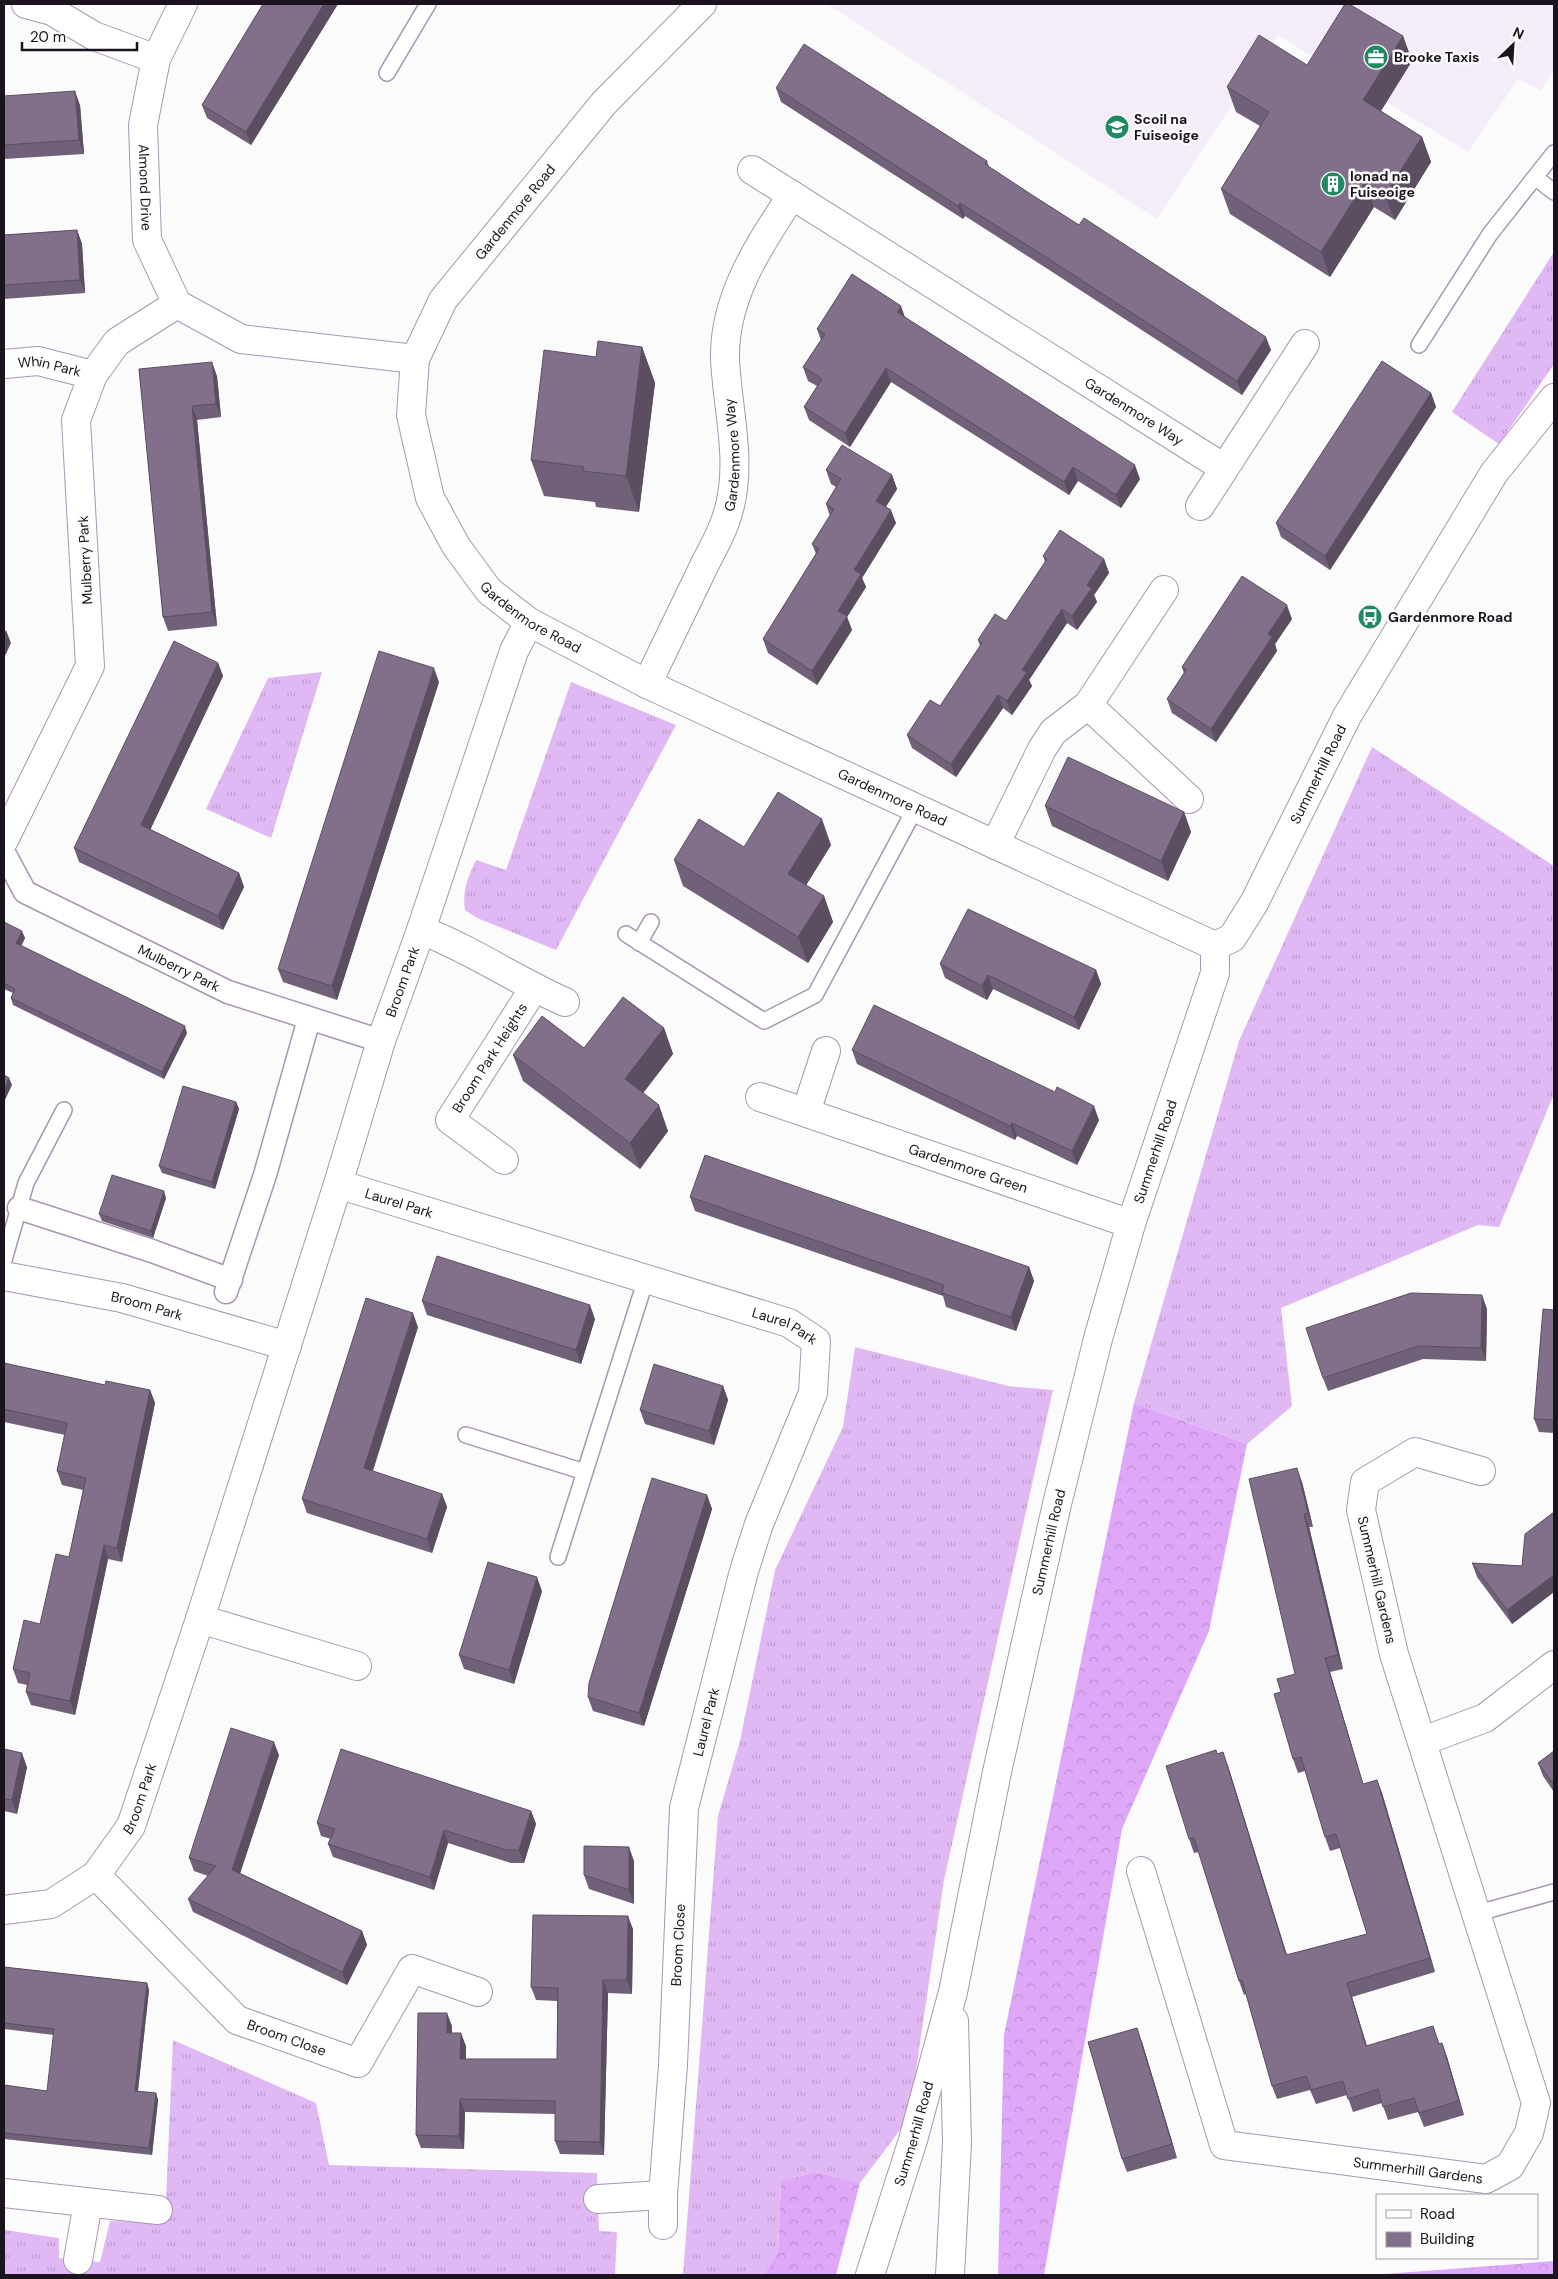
<svg xmlns="http://www.w3.org/2000/svg" width="1558" height="2279" font-family="'DM Sans',sans-serif">
	<defs>
		<pattern id="grass-tufts" width="24" height="20" patternUnits="userSpaceOnUse" patternTransform="scale(1.25)"><rect width="24" height="20" fill="#e0b8f4"/><path d="M3 7l-1-3M5 7V3M7 7l1-3M15 17l-1-3M17 17v-4M19 17l1-3" fill="none" stroke="#c09dd1"/></pattern>
		<pattern id="forest-crowns" width="20" height="18" patternUnits="userSpaceOnUse" patternTransform="scale(1.25)"><rect width="20" height="18" fill="#dea7f8"/><path d="M2 6a3 3 0 1 1 6 0M12 15a3 3 0 1 1 6 0" fill="none" stroke="#be8fd4"/></pattern>
	</defs>
	<rect width="100%" height="100%" fill="#fbfbfb"/>
	<path fill="#f5ecfa" d="M827 4H1554V68L1541 90 1518 79 1468 152 1278 35 1157 219Z"/>
	<path fill="url(#grass-tufts)" d="M1554 252V364L1499 444 1452 412Z
		M322 672 271 838 206 809 268 678Z
		M571 682 676 725 556 950 477 918 465 910C462 891 468 877 476 860L506 870Z
		M1372 747 1554 866V1094L1499 1227 1478 1225 1281 1308 1292 1406 1247 1444 1134 1403 1239 1041Z
		M855 1347 1008 1386 1053 1390 944 1880 909 2118 860 2183 816 2172 781 2181 778 2252 764 2275H683L718 1816 740 1741 775 1570 843 1427Z
		M173 2040 316 2103 329 2165 597 2173 599 2231 617 2232 615 2275H4V2230L59 2238V2258L100 2262 110 2221 165 2222Z"/>
	<path fill="url(#forest-crowns)" d="M1134 1403 1247 1444 1209 1631 1122 1829 1044 2275H998L1004 2035Z
		M816 2172 860 2183 836 2275H764L778 2252 781 2181Z
		M1554 2261V2275H1372Z"/>
	<g fill="none" stroke-linecap="round" stroke-linejoin="round">
		<defs>
			<path id="service" d="M387 73 428 4
				M1536 178 1554 192
				M1419 345 1490 234 1554 153
				M626 934 764 1021 815 995 915 809
				M639 943 651 922
				M4 1260 26 1183 64 1110
				M466 1435 585 1472
				M558 1557 646 1279
				M1478 1913 1554 1892"/>
			<g id="pedestrian">
				<path id="s1" d="M4 853 25 892 228 992 381 1041"/>
				<path d="M19 1208 152 1251 231 1280"/>
				<path d="M226 1292 265 1175 309 1019"/>
			</g>
			<g id="minor">
				<path d="M26 4 52 11 94 36 156 59"/>
				<path id="s2" d="M183 4 156 59 143 125 147 240 177 304 241 339 415 359"/>
				<path id="s3" d="M702 4 604 103 443 300 415 359 411 415 430 498 456 546 489 591 529 622 647 684 1215 946"/>
				<path id="s4" d="M752 170 1224 468"/>
				<path id="s5" d="M4 364 38 361 93 375"/>
				<path d="M1200 506 1305 344"/>
				<path id="s6" d="M647 684C666 645 684 607 703 568 711 551 722 534 727 516 744 464 727 410 725 358 724 296 760 244 792 195"/>
				<path d="M1088 705 1189 799"/>
				<path d="M4 840 90 666 76 420 93 375 117 342 177 304"/>
				<path d="M995 845 1042 749 1053 732 1088 705 1164 590"/>
				<path d="M421 930C471 949 515 980 565 1002"/>
				<path id="s7" d="M1215 946 1232 938 1254 903 1347 716 1494 473 1554 398"/>
				<path id="s8" d="M760 1097 1131 1224"/>
				<path d="M806 1112 826 1051"/>
				<path id="s9" d="M504 1160 450 1120 534 988"/>
				<path id="s10" d="M338 1184 789 1323 816 1341 813 1393 759 1524 744 1571 684 1808 673 2065 663 2195V2225"/>
				<path id="s11" d="M4 1276 122 1298 287 1346"/>
				<path d="M200 1619 357 1666"/>
				<path d="M1423 1741 1485 1718 1554 1665"/>
				<path id="s12" d="M1141 1871 1224 2145 1486 2179 1510 2166 1529 2133 1536 2103 1394 1654 1361 1510 1365 1482 1415 1452 1481 1471"/>
				<path id="s13" d="M96 1875 237 2020 358 2063 412 1969 478 1992"/>
				<path id="s14" d="M4 1910 51 1904 96 1875 131 1826 200 1619 338 1184 381 1041 421 930 514 651 529 622"/>
				<path d="M4 2193 158 2210"/>
				<path d="M598 2199 663 2195"/>
				<path d="M78 2260 88 2203"/>
				<path id="s15" d="M870 2275 913 2140 953 1992 997 1772 1057 1504 1099 1335 1131 1224 1215 973V946"/>
				<path d="M950 2275 957 2143 954 2021"/>
			</g>
		</defs>
		<use href="#service" stroke="#a896b2" stroke-width="18"/>
		<use href="#pedestrian" stroke="#a896b2" stroke-width="25"/>
		<use href="#minor" stroke="#a896b2" stroke-width="30"/>
		<use href="#service" stroke="#fff" stroke-width="15"/>
		<use href="#pedestrian" stroke="#fff" stroke-width="22"/>
		<use href="#minor" stroke="#fff" stroke-width="28"/>
	</g>
	<path fill="#706078" d="M263 4H338L251 145 207 118 202 105Z
		M1403 36 1412 61 1381 111 1422 137 1431 162 1395 220 1374 207 1330 277 1230 214 1221 189 1260 126 1236 112 1227 87 1307 65Z
		M776 88 987 161 989 167 1079 225 1271 350 1242 395 1043 266 965 216 963 219 781 102Z
		M4 96 80 105 84 154 4 159Z
		M77 230 82 244 85 293 4 299V235Z
		M905 318 1140 479 1121 508 1078 481 1069 495 891 382 850 447 809 420 804 407 817 386 808 381 803 367 821 340 817 329Z
		M642 347 655 383 639 512 596 507 595 502 544 496 531 460 596 357Z
		M139 369 217 376 221 417 197 420 217 626 168 631 163 617Z
		M1431 393 1436 407 1330 570 1281 537 1276 523Z
		M826 470 892 475 897 489 886 507 896 523 862 578 866 587 847 617 852 630 817 685 768 653 763 639 816 554 812 544 830 516 826 504 836 487 831 484Z
		M1043 556 1104 559 1109 573 1094 595 1097 602 1077 630 1067 623 1029 680 1032 686 1012 715 1003 708 956 777 912 748 907 735 940 706 980 646 978 640 1006 621 1045 562Z
		M1292 619 1275 644 1277 651 1216 742 1172 713 1167 699 1184 674 1182 667Z
		M218 663 223 676 150 829 239 873 244 887 223 930 79 862 74 848Z
		M439 682 337 1000 283 982 278 969Z
		M1045 806 1184 812 1191 832 1168 881 1052 826Z
		M831 845 806 885 824 896 833 922 808 963 683 886 674 860 744 847Z
		M4 922 25 938 21 946 187 1033 164 1079 13 1005 11 998 13 993 4 989Z
		M940 964 1096 970 1101 984 1079 1030 993 989 987 1000 945 978Z
		M664 1028 673 1054 643 1093 668 1131 640 1169 523 1081 513 1055 584 1048Z
		M852 1050 1099 1120 1077 1165 1017 1136 1015 1140 857 1064Z
		M236 1102 239 1109 215 1189 162 1173 159 1166Z
		M690 1197 1029 1267 1034 1281 1016 1331 946 1307 943 1296 695 1211Z
		M166 1198 153 1238 102 1221 99 1214Z
		M422 1301 595 1319 581 1364 427 1315Z
		M1487 1309 1486 1361 1423 1359 1328 1391 1323 1378Z
		M1554 1310V1433L1539 1432 1534 1419Z
		M418 1327 373 1471 442 1494 447 1507 432 1553 307 1513 302 1499Z
		M4 1363 105 1385 150 1390 155 1403 122 1562 108 1559 75 1715 31 1705 26 1692 27 1685 18 1683 13 1669 40 1624 69 1557 83 1490 62 1485 57 1471 65 1435 4 1422Z
		M723 1386 728 1400 714 1445 645 1424 640 1410Z
		M1302 1482 1313 1527H1309L1343 1669 1330 1672 1363 1784 1377 1780 1382 1793 1435 1972 1352 1997 1367 2046 1442 2043 1447 2057 1464 2115 1424 2127 1418 2112 1388 2120 1382 2103 1353 2112 1347 2095 1316 2104 1310 2090 1277 2099 1272 2086 1246 1994 1244 1995 1239 1981 1199 1852 1194 1853 1189 1839 1218 1754 1228 1766 1287 1955 1367 1934 1340 1848 1330 1851 1325 1837 1305 1771 1298 1773 1293 1759 1281 1692 1295 1674Z
		M707 1495 712 1509 644 1726 593 1711 588 1697Z
		M1554 1512V1592L1512 1624 1477 1577 1472 1563 1522 1566Z
		M542 1591 514 1684 464 1669 459 1655Z
		M4 1749 27 1767 17 1814 4 1811Z
		M1554 1751V1792L1543 1776 1538 1763Z
		M279 1755 240 1873 362 1931 367 1945 347 1985 193 1912 188 1899 208 1876 194 1871 189 1858Z
		M531 1811 536 1824 524 1863H511L448 1843 434 1890 333 1857 328 1844 331 1839 321 1836 317 1823Z
		M634 1861V1904L589 1889 584 1875Z
		M633 1929 632 1994 608 1993 604 2155 560 2154 555 2141V2114L465 2112 464 2149 421 2148 416 2135 452 2026V2033L466 2046V2059H557V2001L536 2000 531 1987Z
		M4 1967 147 1983 149 1990 138 2091 156 2093 158 2100 152 2155 4 2139V2085L47 2091 54 2035 4 2029Z
		M1142 2042 1177 2158 1127 2172 1122 2159Z"/>
	<path fill="#5b4e61" d="M324 4H338L251 145 246 132Z
		M1403 36 1412 61 1372 125 1363 100Z
		M75 91 80 105 84 154 79 140Z
		M1422 137 1431 162 1395 220 1385 195Z
		M1365 182 1374 207 1330 277 1321 252Z
		M960 203 965 216 963 219 958 206Z
		M77 230 82 244 85 293 80 280Z
		M901 306 906 320 897 312Z
		M1266 337 1271 350 1242 395 1237 381Z
		M642 347 655 383 639 512 626 476Z
		M212 362 217 376 221 417 216 404Z
		M886 368 891 382 850 447 845 433Z
		M1431 393 1436 407 1330 570 1325 556Z
		M192 406 197 420 217 626 212 612Z
		M1135 465 1140 479 1121 508 1116 495Z
		M1073 467 1078 481 1069 495 1064 482Z
		M892 475 897 489 881 514 876 501Z
		M891 510 896 523 862 578 866 587 847 617 852 630 817 685 812 671 854 570Z
		M1104 559 1109 573 1094 595 1097 602 1077 630 1072 616 1087 585Z
		M1287 605 1292 619 1275 644 1277 651 1216 742 1211 729 1268 634Z
		M1062 609 1067 623 1029 680 1032 686 1012 715 1007 701 1022 670Z
		M6 630 11 643 4 658V634Z
		M218 663 223 676 146 839 141 825Z
		M434 668 439 682 337 1000 332 986Z
		M998 695 1003 708 956 777 951 764Z
		M1184 812 1191 832 1168 881 1161 861Z
		M822 819 831 845 797 900 788 874Z
		M239 873 244 887 223 930 218 916Z
		M824 896 833 922 808 963 798 937Z
		M22 931 25 938 19 950 16 943Z
		M1096 970 1101 984 1079 1030 1074 1017Z
		M988 975 993 989 987 1000 982 986Z
		M185 1026 187 1033 164 1079 162 1072Z
		M664 1028 673 1054 634 1105 625 1079Z
		M9 1078 12 1085 4 1102V1090Z
		M236 1102 239 1109 215 1189 212 1182Z
		M659 1105 668 1131 640 1169 630 1143Z
		M1094 1106 1099 1120 1077 1165 1072 1151Z
		M1012 1123 1017 1136 1015 1140 1010 1126Z
		M164 1191 166 1198 153 1238 151 1231Z
		M1029 1267 1034 1281 1016 1331 1011 1317Z
		M1482 1295 1487 1309 1486 1361 1481 1348Z
		M590 1305 595 1319 581 1364 576 1350Z
		M413 1313 418 1327 369 1481 364 1468Z
		M723 1386 728 1400 714 1445 709 1431Z
		M150 1390 155 1403 122 1562 117 1548Z
		M1297 1468 1302 1482 1313 1527 1308 1513Z
		M442 1494 447 1507 432 1553 427 1539Z
		M707 1495 712 1509 644 1726 639 1713Z
		M1304 1514 1309 1527 1343 1669 1338 1655Z
		M104 1545 108 1559 75 1715 70 1701Z
		M1554 1575V1592L1512 1624 1507 1610Z
		M537 1577 542 1591 514 1684 509 1670Z
		M1325 1658 1330 1672 1367 1797 1363 1784Z
		M274 1742 279 1755 237 1883 232 1870Z
		M1223 1752 1228 1766 1291 1969 1286 1955Z
		M22 1753 27 1767 17 1814 12 1800Z
		M1377 1780 1382 1793 1435 1972 1430 1958Z
		M531 1811 536 1824 524 1863 519 1850Z
		M444 1830 448 1843 434 1890 430 1877Z
		M629 1847 634 1861V1904L629 1890Z
		M628 1916 633 1929 632 1994 627 1980Z
		M362 1931 367 1945 347 1985 342 1972Z
		M603 1980 608 1993 604 2155 600 2142Z
		M147 1983 149 1990 137 2098 135 2091Z
		M1347 1983 1352 1997 1371 2060 1366 2046Z
		M447 2013 452 2026 451 2046 447 2033Z
		M1137 2028 1142 2042 1177 2158 1172 2144Z
		M461 2033 466 2046 465 2072 460 2059Z
		M1442 2043 1447 2057 1464 2115 1459 2101Z
		M156 2093 158 2100 152 2155 149 2148Z
		M460 2099 465 2112 464 2149 459 2136Z"/>
	<path fill="#82708b" stroke="#5b4e61" d="M263 4H324L246 132 202 105Z
		M1345 4H1349L1403 36 1363 100 1422 137 1385 195 1365 182 1321 252 1221 189 1269 112 1227 87 1259 35 1307 65Z
		M804 44 987 161 985 164 1032 195 1079 225 1084 218 1266 337 1237 381 1038 252 960 203 958 206 776 88Z
		M75 91 79 140 4 145V96Z
		M77 230 80 280 4 285V235Z
		M852 274 901 306 897 312 1135 465 1116 495 1073 467 1064 482 886 368 845 433 804 407 822 379 803 367 825 334 817 329Z
		M598 341 642 347 626 476 583 471 584 467 531 460 544 350 596 357Z
		M1382 361 1431 393 1325 556 1276 523Z
		M212 362 216 404 192 406 212 612 163 617 139 369Z
		M842 445 892 475 876 501 891 510 854 570 861 574 838 611 847 616 812 671 763 639 819 549 812 544 834 509 826 504 841 479 826 470Z
		M1060 530 1104 559 1087 585 1092 588 1072 616 1062 609 1022 670 1027 672 1007 701 998 695 951 764 907 735 930 700 940 706 982 643 978 640 995 614 1006 621 1047 559 1043 556Z
		M1242 576 1287 605 1268 634 1272 637 1211 729 1167 699 1186 670 1182 667Z
		M174 641 218 663 141 825 239 873 218 916 74 848Z
		M379 651 434 668 332 986 278 969Z
		M1068 757 1184 812 1161 861 1045 806Z
		M778 792 822 819 788 874 824 896 798 937 674 860 699 819 744 847Z
		M968 909 1096 970 1074 1017 988 975 982 986 940 964Z
		M4 922 22 931 16 943 185 1026 162 1072 11 998 15 989 4 983Z
		M623 997 664 1028 625 1079 659 1105 630 1143 513 1055 542 1016 584 1048Z
		M874 1005 1055 1092 1057 1087 1094 1106 1072 1151 1012 1123 1010 1126 852 1050Z
		M4 1075 9 1078 4 1090Z
		M183 1086 236 1102 212 1182 159 1166Z
		M705 1155 1029 1267 1011 1317 942 1293 944 1285 690 1197Z
		M112 1175 164 1191 151 1231 99 1214Z
		M437 1256 590 1305 576 1350 422 1301Z
		M1411 1293 1482 1295 1481 1348 1418 1346 1323 1378 1306 1328Z
		M366 1298 413 1313 364 1468 442 1494 427 1539 302 1499Z
		M1543 1309 1554 1310V1420L1534 1419Z
		M4 1363 105 1385 106 1381 150 1390 117 1548 104 1545 70 1701 26 1692 30 1673 13 1669 24 1620 40 1624 56 1554 69 1557 86 1478 57 1471 67 1423 4 1409Z
		M654 1364 723 1386 709 1431 640 1410Z
		M1297 1468 1308 1513 1304 1514 1338 1655 1325 1658 1363 1784 1377 1780 1430 1958 1347 1983 1366 2046 1433 2026 1439 2044 1442 2043 1459 2101 1419 2113 1414 2098 1383 2107 1378 2089 1348 2099 1343 2081 1311 2090 1306 2076 1272 2086 1242 1980 1239 1981 1194 1838 1189 1839 1166 1766 1216 1750 1217 1754 1223 1752 1286 1955 1367 1934 1336 1834 1325 1837 1301 1757 1293 1759 1274 1694 1281 1692 1277 1679 1295 1674 1249 1479Z
		M652 1478 707 1495 639 1713 588 1697 589 1683Z
		M1554 1512V1575L1507 1610 1472 1563 1522 1566 1525 1534Z
		M488 1562 537 1577 509 1670 459 1655Z
		M231 1728 274 1742 232 1870 362 1931 342 1972 188 1899 216 1866 189 1858Z
		M4 1749 22 1753 12 1800 4 1799Z
		M341 1749 531 1811 519 1850H506L444 1830 430 1877 328 1844 335 1829 317 1823Z
		M1554 1751V1785L1538 1763Z
		M584 1846 629 1847V1890L584 1875Z
		M533 1915 628 1916 627 1980H603L600 2142 555 2141V2101L460 2099 459 2136 416 2135 418 2013H447V2033H461L460 2059H557L558 1988 531 1987Z
		M4 1967 147 1983 135 2091 156 2093 149 2148 4 2133V2085L47 2091 54 2029 4 2023Z
		M1137 2028 1172 2144 1122 2159 1088 2042Z"/>
	<defs>
		<symbol id="office-disc" viewBox="-11 -11 22 22"><circle r="9.5" fill="#218864" stroke="#fbfbfb"/><path d="M-6-3h4V-5.5h4V-3h4V5H-6ZM-1-4.5V-3h2v-1.5ZM-6 0V1H6V0Z" fill="#fff"/></symbol>
		<symbol id="school-disc" viewBox="-11 -11 22 22"><circle r="9.5" fill="#218864" stroke="#fbfbfb"/><path d="M0-5L7-2L0 1L-7-2ZM-4 1L0 2.5L4 1V4Q0 6-4 4Z" fill="#fff"/></symbol>
		<symbol id="building-disc" viewBox="-11 -11 22 22"><circle r="9.5" fill="#218864" stroke="#fbfbfb"/><path d="M-4-6H4V6H1V3H-1V6H-4ZM-2.5-4.3h1.7v1.8h-1.7ZM.8-4.3h1.7v1.8H.8ZM-2.5-1h1.7V.8h-1.7ZM.8-1h1.7V.8H.8Z" fill="#fff"/></symbol>
		<symbol id="bus-disc" viewBox="-11 -11 22 22"><circle r="9.5" fill="#218864" stroke="#fbfbfb"/><path d="M-5-6H5V4H4V6H2V4H-2V6H-4V4H-5ZM-3.5-4V0h7V-4ZM-3.5 1.2v1.5H-2V1.2ZM2 1.2v1.5H3.5V1.2Z" fill="#fff"/></symbol>
	</defs>
	<g fill-rule="evenodd">
		<use href="#office-disc" x="1362" y="43" width="28" height="28"/>
		<use href="#school-disc" x="1103" y="113" width="28" height="28"/>
		<use href="#building-disc" x="1319" y="170" width="28" height="28"/>
		<use href="#bus-disc" x="1356" y="603" width="28" height="28"/>
	</g>
	<g text-anchor="middle" dominant-baseline="central" stroke-width="5" stroke-linejoin="round" paint-order="stroke">
		<g font-size="14" font-weight="bold" fill="#1b141e" stroke="#fbfbfb" text-anchor="start">
			<text x="1394" y="57">Brooke Taxis</text>
			<text x="1134" y="119">Scoil na<tspan x="1134" dy="16">Fuiseoige</tspan></text>
			<text x="1350" y="176">Ionad na<tspan x="1350" dy="16">Fuiseoige</tspan></text>
			<text x="1388" y="617">Gardenmore Road</text>
		</g>
		<g font-size="14" fill="#1b141e" stroke="#fbfbfb">
			<text stroke="none"><textPath href="#s2" startOffset="191">Almond Drive</textPath></text>
			<text transform="translate(515 212) rotate(-51)">Gardenmore Road</text>
			<text stroke="none"><textPath href="#s5" startOffset="46">Whin Park</textPath></text>
			<text stroke="none"><textPath href="#s4" startOffset="452">Gardenmore Way</textPath></text>
			<text stroke="none"><textPath href="#s6" startOffset="248">Gardenmore Way</textPath></text>
			<text transform="translate(85 560) rotate(-93)">Mulberry Park</text>
			<text stroke="none"><textPath href="#s3" startOffset="760">Gardenmore Road</textPath></text>
			<text stroke="none"><textPath href="#s7" startOffset="204">Summerhill Road</textPath></text>
			<text stroke="none"><textPath href="#s3" startOffset="1165">Gardenmore Road</textPath></text>
			<text stroke="none"><textPath href="#s1" startOffset="216">Mulberry Park</textPath></text>
			<text stroke="none"><textPath href="#s14" startOffset="1048">Broom Park</textPath></text>
			<text stroke="none"><textPath href="#s9" startOffset="141">Broom Park Heights</textPath></text>
			<text stroke="none"><textPath href="#s15" startOffset="1160">Summerhill Road</textPath></text>
			<text stroke="none"><textPath href="#s8" startOffset="220">Gardenmore Green</textPath></text>
			<text stroke="none"><textPath href="#s10" startOffset="64">Laurel Park</textPath></text>
			<text stroke="none"><textPath href="#s11" startOffset="146">Broom Park</textPath></text>
			<text stroke="none"><textPath href="#s10" startOffset="469">Laurel Park</textPath></text>
			<text stroke="none"><textPath href="#s15" startOffset="755">Summerhill Road</textPath></text>
			<text transform="translate(1377 1580) rotate(77)">Summerhill Gardens</text>
			<text transform="translate(706 1722) rotate(-76)">Laurel Park</text>
			<text stroke="none"><textPath href="#s14" startOffset="190">Broom Park</textPath></text>
			<text transform="translate(678 1945) rotate(-87)">Broom Close</text>
			<text stroke="none"><textPath href="#s13" startOffset="255">Broom Close</textPath></text>
			<text stroke="none"><textPath href="#s15" startOffset="148">Summerhill Road</textPath></text>
			<text stroke="none"><textPath href="#s12" startOffset="482">Summerhill Gardens</textPath></text>
		</g>
	</g>
	<rect width="1558" height="2279" fill="none" stroke="#1b141e" stroke-width="10"/>
	<rect x="1376" y="2194" width="162" height="65" fill="#fbfbfb" stroke="#a19fa3"/>
	<rect x="1386" y="2210" width="25" height="8" fill="#ffffff" stroke="#a19fa3"/>
	<text x="1420" y="2219" font-size="15" fill="#1b141e">Road</text>
	<rect x="1386" y="2232" width="25" height="15" fill="#82708b" stroke="#a19fa3"/>
	<text x="1420" y="2244" font-size="15" fill="#1b141e">Building</text>
	<g transform="translate(1513 45) rotate(25)" stroke="#fbfbfb" stroke-width="4" paint-order="stroke">
	<path d="M0-4L9 19L0 12L-9 19Z" fill="#1b141e"/>
	<text y="-8" font-size="14" font-weight="bold" text-anchor="middle" fill="#1b141e">N</text>
	</g>
	<path d="M22 42v8h115v-8" fill="none" stroke="#1b141e" stroke-width="2.5"/>
	<text x="30" y="42" font-size="15" fill="#1b141e" stroke="#fbfbfb" stroke-width="4" paint-order="stroke">20 m</text>
</svg>
